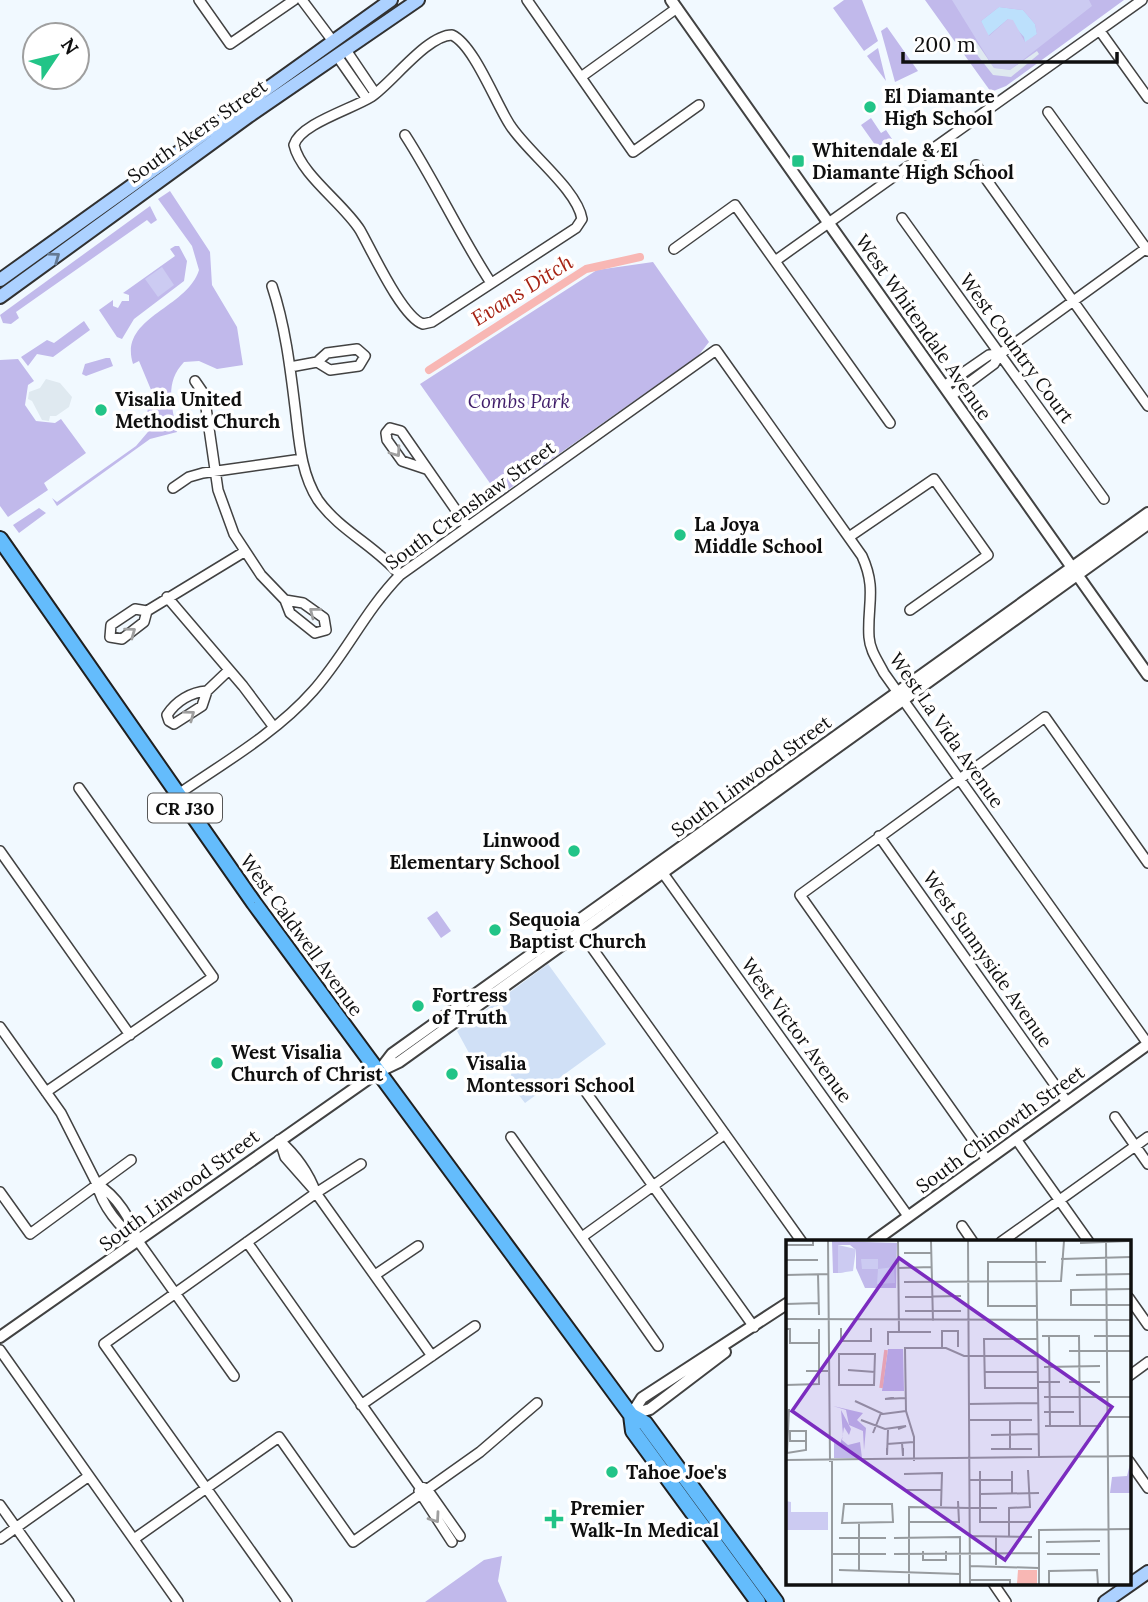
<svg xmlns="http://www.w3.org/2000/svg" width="1148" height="1602" font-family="Lora,serif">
	<rect width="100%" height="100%" fill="#f1f9ff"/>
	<path fill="#d0e0f6" d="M548 964 606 1044 525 1103 514 1089 510 1069 501 1073 493 1059 475 1064 457 1031Z"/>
	<path fill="#c1b9eb" d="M844 0H862L878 41 864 51 833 8Z
		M925 0H1124L1006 86 991 92Z
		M887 27 918 71 895 82 881 31Z
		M878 48 886 81 867 56Z
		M871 118 881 133 886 130 892 139 878 149 861 125Z
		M170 191 210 252 212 285 237 327 243 365 217 369 199 361 184 362C164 383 172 406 177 432L150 439 57 506 52 498 57 502 136 446 153 426 147 423 148 400 154 397 139 361 133 364C118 317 187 309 199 270L192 246 158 199Z
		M150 206 157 220 151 224 147 220 16 312 19 318 11 324 3 323 0 315Z
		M175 246H179L187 261 184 281 134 319 122 339 117 337 99 310 113 300V306L118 308 122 301H129V295L123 293 175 256 170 249Z
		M653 262 709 342 698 356 499 496 420 384 597 270Z
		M84 321 90 330 53 357 37 354 28 366 21 357 47 340 54 343Z
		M106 358H110L113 366 86 376 82 374 85 364Z
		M18 359 34 381 28 385 25 405 36 421 55 423 61 419 86 453 44 483 48 490 8 517 0 506V360Z
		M39 508 46 513 19 533 13 525Z
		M437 911 451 931 441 938 427 918Z
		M502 1556 498 1581 507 1602H425L484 1560Z"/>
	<path fill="#bce0fc" d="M999 7 1023 10 1035 24 1037 34 1025 43 1024 37 1008 19 988 36 981 21Z"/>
	<path fill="#cccbf2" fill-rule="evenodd" d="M952 0H1089L1092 6 1010 70 994 68ZM999 7 1023 10 1035 24 1037 34 1025 42 1013 20 1008 19 989 36 981 21Z
		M162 267 174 285 158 297 145 279Z"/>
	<path fill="#dfe9f0" d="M975 40 994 68 1010 70 1037 51 1039 54 1011 77 993 75 978 56 972 42Z
		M46 379 60 383 72 397 69 407 56 416H50L49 421 42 420 32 401 28 399 29 392 40 388Z"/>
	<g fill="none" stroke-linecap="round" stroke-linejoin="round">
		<path stroke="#f8b7b4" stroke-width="8" d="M429 370 586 269 640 257"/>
		<defs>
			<path id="minor" d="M199 0 230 44 294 0
				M302 0 332 40
				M527 0 633 152 699 105
				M1100 31 1148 98
				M452 35C474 45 496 104 510 125 527 152 577 189 582 219L576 228 432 322 423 324C402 317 372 251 360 230 343 203 301 175 294 145 300 124 352 109 371 97 392 83 427 35 452 35Z
				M346 50 375 93
				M337 56 367 99
				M581 77 677 8
				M1048 112 1148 251
				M405 135C436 183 459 234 491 283
				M976 165 1148 406
				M902 218 1104 499
				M674 249 735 205 890 423
				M775 261 1142 0
				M272 286C285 325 290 366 295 407 299 438 300 472 318 500 340 531 376 546 400 575
				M357 349 365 356 359 366 330 370 317 362 327 353Z
				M290 367 317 362
				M195 381 204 394 218 490 234 534 261 575 285 600 290 613 315 633 326 630 324 618 303 603 285 600
				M944 386 989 355 1000 354
				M951 396 994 364 1000 354 1148 247
				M426 469 402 461 387 440 386 433 390 428 401 431 467 526
				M173 488 189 477 203 473 302 459
				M849 537 934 479 988 555 910 610
				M167 597 243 686 273 726
				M147 611 144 622 122 639 110 637 111 625 135 609 147 611 244 552
				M207 691C191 692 176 701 167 715L169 721 174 724 202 706 207 691 229 670
				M177 795C222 764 276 733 313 691 346 654 364 612 400 575L716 350 862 556C877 589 867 605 869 637 870 651 878 661 884 673L1148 1044
				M879 836 1067 1102
				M0 851 130 1035
				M660 869 908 1216
				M580 931 802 1242
				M0 1027 61 1113 97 1184C102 1206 120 1228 138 1241
				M583 1088 754 1327
				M46 1092 213 977 79 788
				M1115 1117 1148 1164
				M511 1137 658 1346
				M1016 1139 1089 1242
				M279 1140C296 1155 308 1171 316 1193L432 1356
				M280 1141 285 1157 315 1191
				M987 1160 800 895 1045 717 1148 863
				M97 1184C117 1196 131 1219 138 1241L234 1376
				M0 1192 30 1234 131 1160
				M962 1226 973 1242
				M582 1237 725 1134
				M247 1242 419 1486 427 1489 460 1536
				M1001 1242 1148 1137
				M375 1275 418 1246
				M1129 1298 1148 1325
				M0 1350 178 1602
				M1129 1376 1148 1362
				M361 1405 475 1326
				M1129 1461 1148 1488
				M419 1491 452 1542
				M0 1505 69 1602
				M0 1539 89 1476
				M134 1539 279 1437 353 1542 480 1452 537 1403
				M993 1583 1006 1602
				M287 1602 104 1344 316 1193 361 1164"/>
			<path id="tertiary" d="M671 0 1148 675
				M382 1067 392 1054 1148 513
				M873 1242 1148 1044
				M0 1337 378 1072 399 1062 1148 524
				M631 1415 642 1398 788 1303
				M631 1415 650 1409 725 1352"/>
			<path id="secondary" d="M0 280 391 0
				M0 297 249 116 418 0
				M1105 1602 1148 1572"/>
			<path id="primary" d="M0 539 254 903 631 1415 645 1423 776 1602
				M631 1415 633 1431 758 1602"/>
		</defs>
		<use href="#minor" stroke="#424242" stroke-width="12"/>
		<use href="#tertiary" stroke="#424242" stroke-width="14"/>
		<use href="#secondary" stroke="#313131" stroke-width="16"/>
		<use href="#primary" stroke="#202020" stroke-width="18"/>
		<use href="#minor" stroke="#fff" stroke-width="9"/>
		<use href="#tertiary" stroke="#fff" stroke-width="10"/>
		<use href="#secondary" stroke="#acd1ff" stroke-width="12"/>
		<use href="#primary" stroke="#64bcfc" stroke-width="14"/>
	</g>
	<defs><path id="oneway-chevron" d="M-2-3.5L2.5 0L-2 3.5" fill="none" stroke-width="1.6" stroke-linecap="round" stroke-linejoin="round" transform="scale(1.75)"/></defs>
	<use stroke="#657a93" href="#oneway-chevron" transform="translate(55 257) rotate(-36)"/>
	<g stroke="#9f9f9f">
		<use href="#oneway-chevron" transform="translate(396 452) rotate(54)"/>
		<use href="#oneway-chevron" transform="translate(314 612) rotate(-142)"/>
		<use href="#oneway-chevron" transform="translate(131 632) rotate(-36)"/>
		<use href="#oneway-chevron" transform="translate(190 715) rotate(-37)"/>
		<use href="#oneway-chevron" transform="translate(435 1518) rotate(55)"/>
	</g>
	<g fill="#22c487" stroke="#fff" stroke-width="2.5">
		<circle cx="870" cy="107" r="7"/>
		<rect x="791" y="154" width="14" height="14" rx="3.5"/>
		<circle cx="101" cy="410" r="7"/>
		<circle cx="680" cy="535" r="7"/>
		<circle cx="574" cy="851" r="7"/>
		<circle cx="495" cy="930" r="7"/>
		<circle cx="418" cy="1006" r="7"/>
		<circle cx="217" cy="1063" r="7"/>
		<circle cx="452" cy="1074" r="7"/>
		<circle cx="612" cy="1472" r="7"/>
		<path d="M550.5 1508.5h7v7h7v7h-7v7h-7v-7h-7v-7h7z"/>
	</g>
	<g text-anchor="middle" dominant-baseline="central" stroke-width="7" stroke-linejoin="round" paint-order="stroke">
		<rect fill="#fff" stroke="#575757" stroke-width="2" x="148" y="793.5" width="74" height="29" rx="5"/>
		<g font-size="18" font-weight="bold" fill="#0f0f0f">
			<text x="185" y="808">CR J30</text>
		</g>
		<g font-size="19" font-weight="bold" fill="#0f0f0f" stroke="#fff" text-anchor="start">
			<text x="884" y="96">El Diamante<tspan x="884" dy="22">High School</tspan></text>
			<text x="812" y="150">Whitendale &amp; El<tspan x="812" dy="22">Diamante High School</tspan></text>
			<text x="115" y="399">Visalia United<tspan x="115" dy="22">Methodist Church</tspan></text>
			<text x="694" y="524">La Joya<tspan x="694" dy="22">Middle School</tspan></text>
			<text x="560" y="840" text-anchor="end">Linwood<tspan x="560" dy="22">Elementary School</tspan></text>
			<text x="509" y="919">Sequoia<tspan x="509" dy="22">Baptist Church</tspan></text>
			<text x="432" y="995">Fortress<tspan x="432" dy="22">of Truth</tspan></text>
			<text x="231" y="1052">West Visalia<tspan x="231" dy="22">Church of Christ</tspan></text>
			<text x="466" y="1063">Visalia<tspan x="466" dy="22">Montessori School</tspan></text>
			<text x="626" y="1472">Tahoe Joe's</text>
			<text x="570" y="1508">Premier<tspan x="570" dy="22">Walk-In Medical</tspan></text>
		</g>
		<g font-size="19" fill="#0f0f0f" stroke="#fff">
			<text transform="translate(197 131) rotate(-35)">South Akers Street</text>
			<text transform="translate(924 327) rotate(55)">West Whitendale Avenue</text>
			<text transform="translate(1017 348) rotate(54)">West Country Court</text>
			<text transform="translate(470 505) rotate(-36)">South Crenshaw Street</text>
			<text transform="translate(947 730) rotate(55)">West La Vida Avenue</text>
			<text transform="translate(751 776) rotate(-36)">South Linwood Street</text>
			<text transform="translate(302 935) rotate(54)">West Caldwell Avenue</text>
			<text transform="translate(988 959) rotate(55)">West Sunnyside Avenue</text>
			<text transform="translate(797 1030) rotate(54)">West Victor Avenue</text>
			<text transform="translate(1000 1129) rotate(-36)">South Chinowth Street</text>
			<text transform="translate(179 1190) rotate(-36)">South Linwood Street</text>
		</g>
		<g font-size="19" font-style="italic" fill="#401d6a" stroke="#fff">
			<text x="519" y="401">Combs Park</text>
		</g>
		<g font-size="21" font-style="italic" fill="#a62314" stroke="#fff">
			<text transform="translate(522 290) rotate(-32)">Evans Ditch</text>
		</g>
	</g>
	<g transform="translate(786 1240)">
		<rect width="345" height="345" fill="#f1f9ff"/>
		<path d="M46 1 111 3 110 48H79L70 28V10L64 5H52V32L59 33H47ZM102 109H117L118 151H96ZM47 166 77 173 71 180 80 188 78 210 77 191 63 185 60 170ZM55 170 65 189 63 195 58 187 56 200 62 205 74 202 76 218H48V203L54 204 57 195ZM345 220V253H324L326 237 341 236Z" fill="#c1b9eb"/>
		<path d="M52 5 70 9 67 31 52 33ZM75 19H92V29L108 27 109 43 91 44 92 29H76ZM0 261 5 262V272H42V290H0Z" fill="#cccbf2"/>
		<path d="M232 330H251V344H231Z" fill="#f8b7b4"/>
		<path fill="none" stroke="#f8b7b4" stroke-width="3.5" d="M95 148 100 110"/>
		<path fill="none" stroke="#979b9f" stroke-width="2" d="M42 1 44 222M112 1 113 92M145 1 147 81M182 1 184 344M250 1 253 218M320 1 323 344M294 3 343 1M0 5H27V1M118 13H145M275 19 345 17M0 20H32M112 28 146 27M32 34 33 75M0 35 43 34M290 35 345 34M118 42 275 41 278 1M345 49 285 50V65H345M119 57 175 56M0 64 33 63M251 66H202V22H260M119 71H175M0 79 345 80M55 88V101H85V88M0 89H4V103H33M256 96H293L294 186M263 96 264 186M308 96H345M251 99H198L199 148H252M102 105V92H145M156 108V91H172V107M283 111H345M53 114H89L88 145H53ZM258 127 314 126M62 130 89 132M20 131H42M199 132H252M252 142H274M283 142H314M0 145 33 144V89M258 157H345M108 158 99 159 119 158M69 161 97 174 120 171M182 164 252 163M258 172H288M322 177H345M75 180 99 189 120 186 112 189M183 180H246M224 180V209M259 186H315M87 193 95 173M205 195 252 194M116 203 117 216V208M101 204 128 202M101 208V215L102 190M205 209H246M1 213 20 210V191H4V201H20M1 213 3 169M0 220 345 216M46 221V344M128 221V197L120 171 119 108H160L178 116H251M194 231V282H246M118 234 156 233 155 266M183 240H226M118 250H155M194 254 253 253M226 254V231M58 264H106L107 282 56 283ZM182 268H211M123 282H173L172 261M73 283V330M184 296 246 297M210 296V325M223 296V268L244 267 242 230M53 298H100M108 298 174 297V344M260 302 314 301M137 311V320H160V311M46 314H100M108 314 253 313M261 314H314M184 326 253 328M53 330 174 334M184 340H224V344M123 344V267L184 268M253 344V290L345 289M263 344V331L311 330 312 344"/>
		<path fill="#7b2cbf" fill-opacity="0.15" stroke="#7b2cbf" stroke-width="3.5" d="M113 18 326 167 219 320 6 171Z"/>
		<rect width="345" height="345" fill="none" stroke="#0f0f0f" stroke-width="3.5"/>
	</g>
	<g transform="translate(56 56) rotate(55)"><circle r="33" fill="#ffffff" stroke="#9f9f9f" stroke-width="2"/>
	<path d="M0-5L12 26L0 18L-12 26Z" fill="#22c487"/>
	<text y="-10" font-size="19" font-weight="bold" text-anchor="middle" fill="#0f0f0f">N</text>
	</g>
	<path d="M903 52v10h214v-10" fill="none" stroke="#0f0f0f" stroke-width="3.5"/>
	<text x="914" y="52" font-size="21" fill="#0f0f0f" stroke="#ffffff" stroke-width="5" paint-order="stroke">200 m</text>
</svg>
